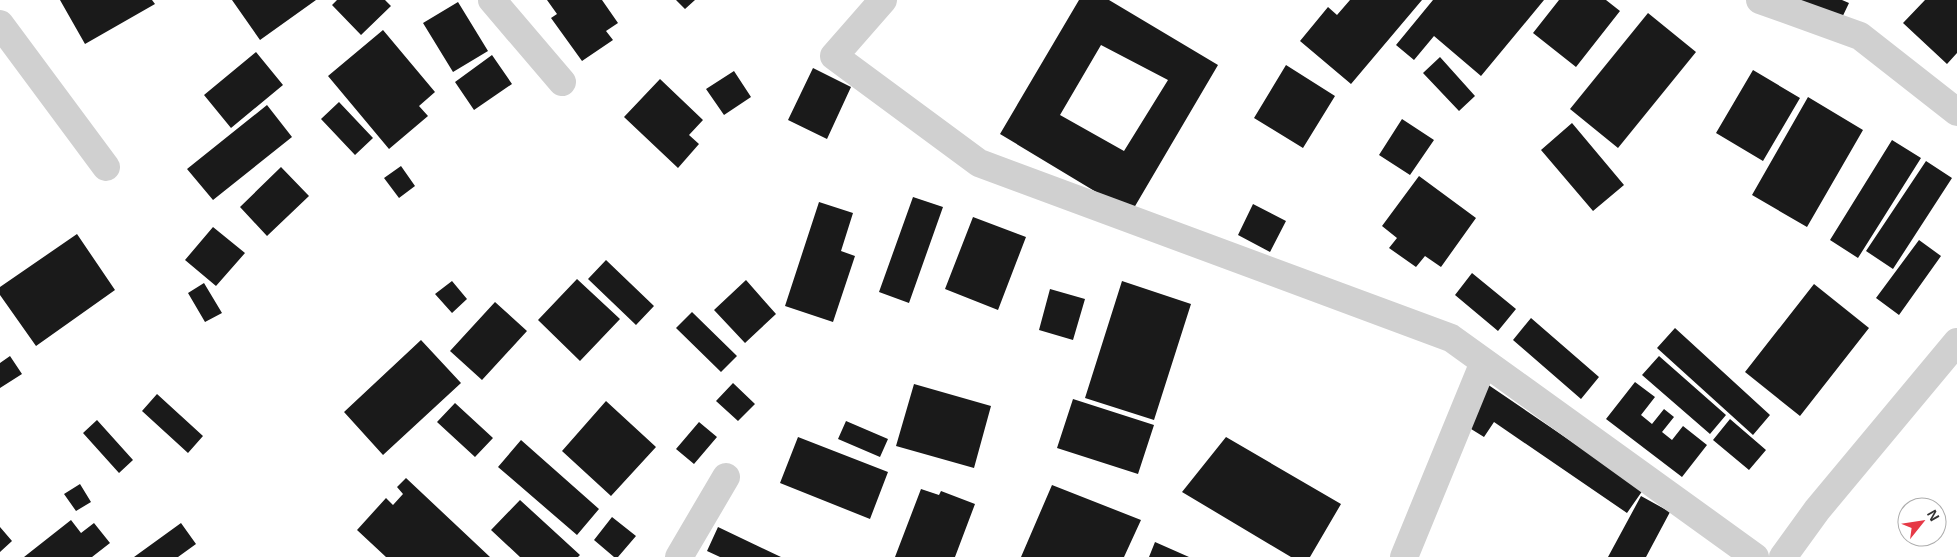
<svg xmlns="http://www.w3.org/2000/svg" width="1957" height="557" font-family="Arial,sans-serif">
	<rect width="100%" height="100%" fill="#fff"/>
	<path fill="#1a1a1a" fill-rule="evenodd" d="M60 0H152L155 4 85 44Z
		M232 0H316L260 40Z
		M337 0H385L391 6 361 35 332 5Z
		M547 0H602L618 23 606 31 613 40 582 61 551 18 557 14Z
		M676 0H695L685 9Z
		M1079 0H1109L1218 65 1131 213 1000 134ZM1101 45 1168 80 1124 151 1060 115Z
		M1350 0H1422L1351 84 1300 41 1328 7 1337 15Z
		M1433 0H1544L1481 76 1434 36 1414 60 1396 45Z
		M1559 0H1606L1620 11 1576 67 1533 33Z
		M1790 0H1842L1849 3 1839 24Z
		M1925 0H1957V53L1947 64 1903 23Z
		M458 2 488 51 453 72 423 23Z
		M1648 13 1696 52 1618 148 1570 109Z
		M383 30 435 92 419 106 428 116 389 149 328 76Z
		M256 52 283 85 231 128 204 95Z
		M492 55 512 84 474 110 455 82Z
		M1440 57 1475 96 1459 111 1423 73Z
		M1286 65 1335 96 1303 148 1254 118Z
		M813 68 851 87 827 139 788 120Z
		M1753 70 1800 98 1763 161 1716 133Z
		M734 71 751 97 724 115 706 89Z
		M660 79 703 120 689 135 699 144 678 168 624 117Z
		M1808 97 1863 130 1807 227 1752 195Z
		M339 102 373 138 355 155 321 119Z
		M267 105 292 137 213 200 187 169Z
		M1402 119 1434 140 1410 175 1379 155Z
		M1572 123 1624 185 1593 211 1541 150Z
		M1892 140 1921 158 1858 258 1830 240Z
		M1926 161 1952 178 1893 269 1866 251Z
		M401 166 415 186 399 198 384 178Z
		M281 167 309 196 267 236 240 207Z
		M1419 176 1476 218 1441 267 1425 256 1416 267 1389 248 1397 238 1382 226Z
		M913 197 943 207 909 303 879 292Z
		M819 202 853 213 841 251 855 256 833 322 785 306Z
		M1253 204 1286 221 1270 252 1238 235Z
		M973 217 1026 237 998 310 945 289Z
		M213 227 245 253 216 286 185 260Z
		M77 234 115 290 36 346 0 295V287Z
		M1919 240 1941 256 1899 315 1876 298Z
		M606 260 654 306 636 325 588 279Z
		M1472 273 1516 309 1498 331 1455 295Z
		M577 279 620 319 580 361 538 320Z
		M746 280 776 314 745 343 714 310Z
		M452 281 467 299 452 313 435 294Z
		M1122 281 1191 304 1154 420 1085 398Z
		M204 283 222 313 205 322 188 293Z
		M1814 284 1869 328 1800 416 1745 372Z
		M1050 289 1085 299 1073 340 1039 330Z
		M495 302 527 331 482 380 450 351Z
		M692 312 737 356 721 372 676 328Z
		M1531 318 1599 377 1581 399 1513 340Z
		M1675 328 1770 415 1753 435 1657 348Z
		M421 340 461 383 383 455 344 412Z
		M10 356 22 374 0 388V363Z
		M1659 356 1726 415 1710 434 1642 375Z
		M1635 382 1655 397 1641 415 1652 424 1664 409 1674 417 1662 432 1672 440 1683 426 1707 445 1682 477 1606 419Z
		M733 383 755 404 738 421 716 401Z
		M914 384 991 406 974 468 896 446Z
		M1487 384 1643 490 1627 513 1494 422 1484 437 1463 424Z
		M157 394 203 436 188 453 142 411Z
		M1073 399 1154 425 1138 474 1057 448Z
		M606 401 656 447 611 496 562 451Z
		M455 403 493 438 475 457 437 422Z
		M1730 419 1766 450 1749 470 1713 440Z
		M97 420 133 460 119 473 83 433Z
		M846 421 888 439 880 457 838 439Z
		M699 422 717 437 694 464 676 449Z
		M798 437 888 472 870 519 780 483Z
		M1226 437 1341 504 1310 557H1291L1182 492Z
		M521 440 599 509 577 535 498 467Z
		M406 478 490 557H386L357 530 386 498 393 505 403 494 397 487Z
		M80 484 91 502 76 511 64 494Z
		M1052 485 1141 520 1124 557H1021Z
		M921 489 939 495 941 491 975 504 955 557H895Z
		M1641 496 1670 512 1646 557H1608Z
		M520 500 580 555 578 557H520L491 530Z
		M612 517 636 536 618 557H614L594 540Z
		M71 520 81 533 94 523 110 543 92 557H24Z
		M181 523 196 544 178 557H134Z
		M0 527 12 541 0 552Z
		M718 527 781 557H720L707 551Z
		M1155 542 1189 557H1149Z"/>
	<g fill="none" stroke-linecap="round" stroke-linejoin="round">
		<path stroke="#d0d0d0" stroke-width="28" d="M492 0 562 82
			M883 0 834 56 979 163 1451 338 1755 557
			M1760 0 1860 36 1957 112
			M0 24 106 167
			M679 557 726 477
			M1404 557 1484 362
			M1783 557 1817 510 1957 342"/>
	</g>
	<g transform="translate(1922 522) rotate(60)"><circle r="24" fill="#ffffff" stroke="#adadad"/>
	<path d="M0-4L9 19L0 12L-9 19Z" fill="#e63946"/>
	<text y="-8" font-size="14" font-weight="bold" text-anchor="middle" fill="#333333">N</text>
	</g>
</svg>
